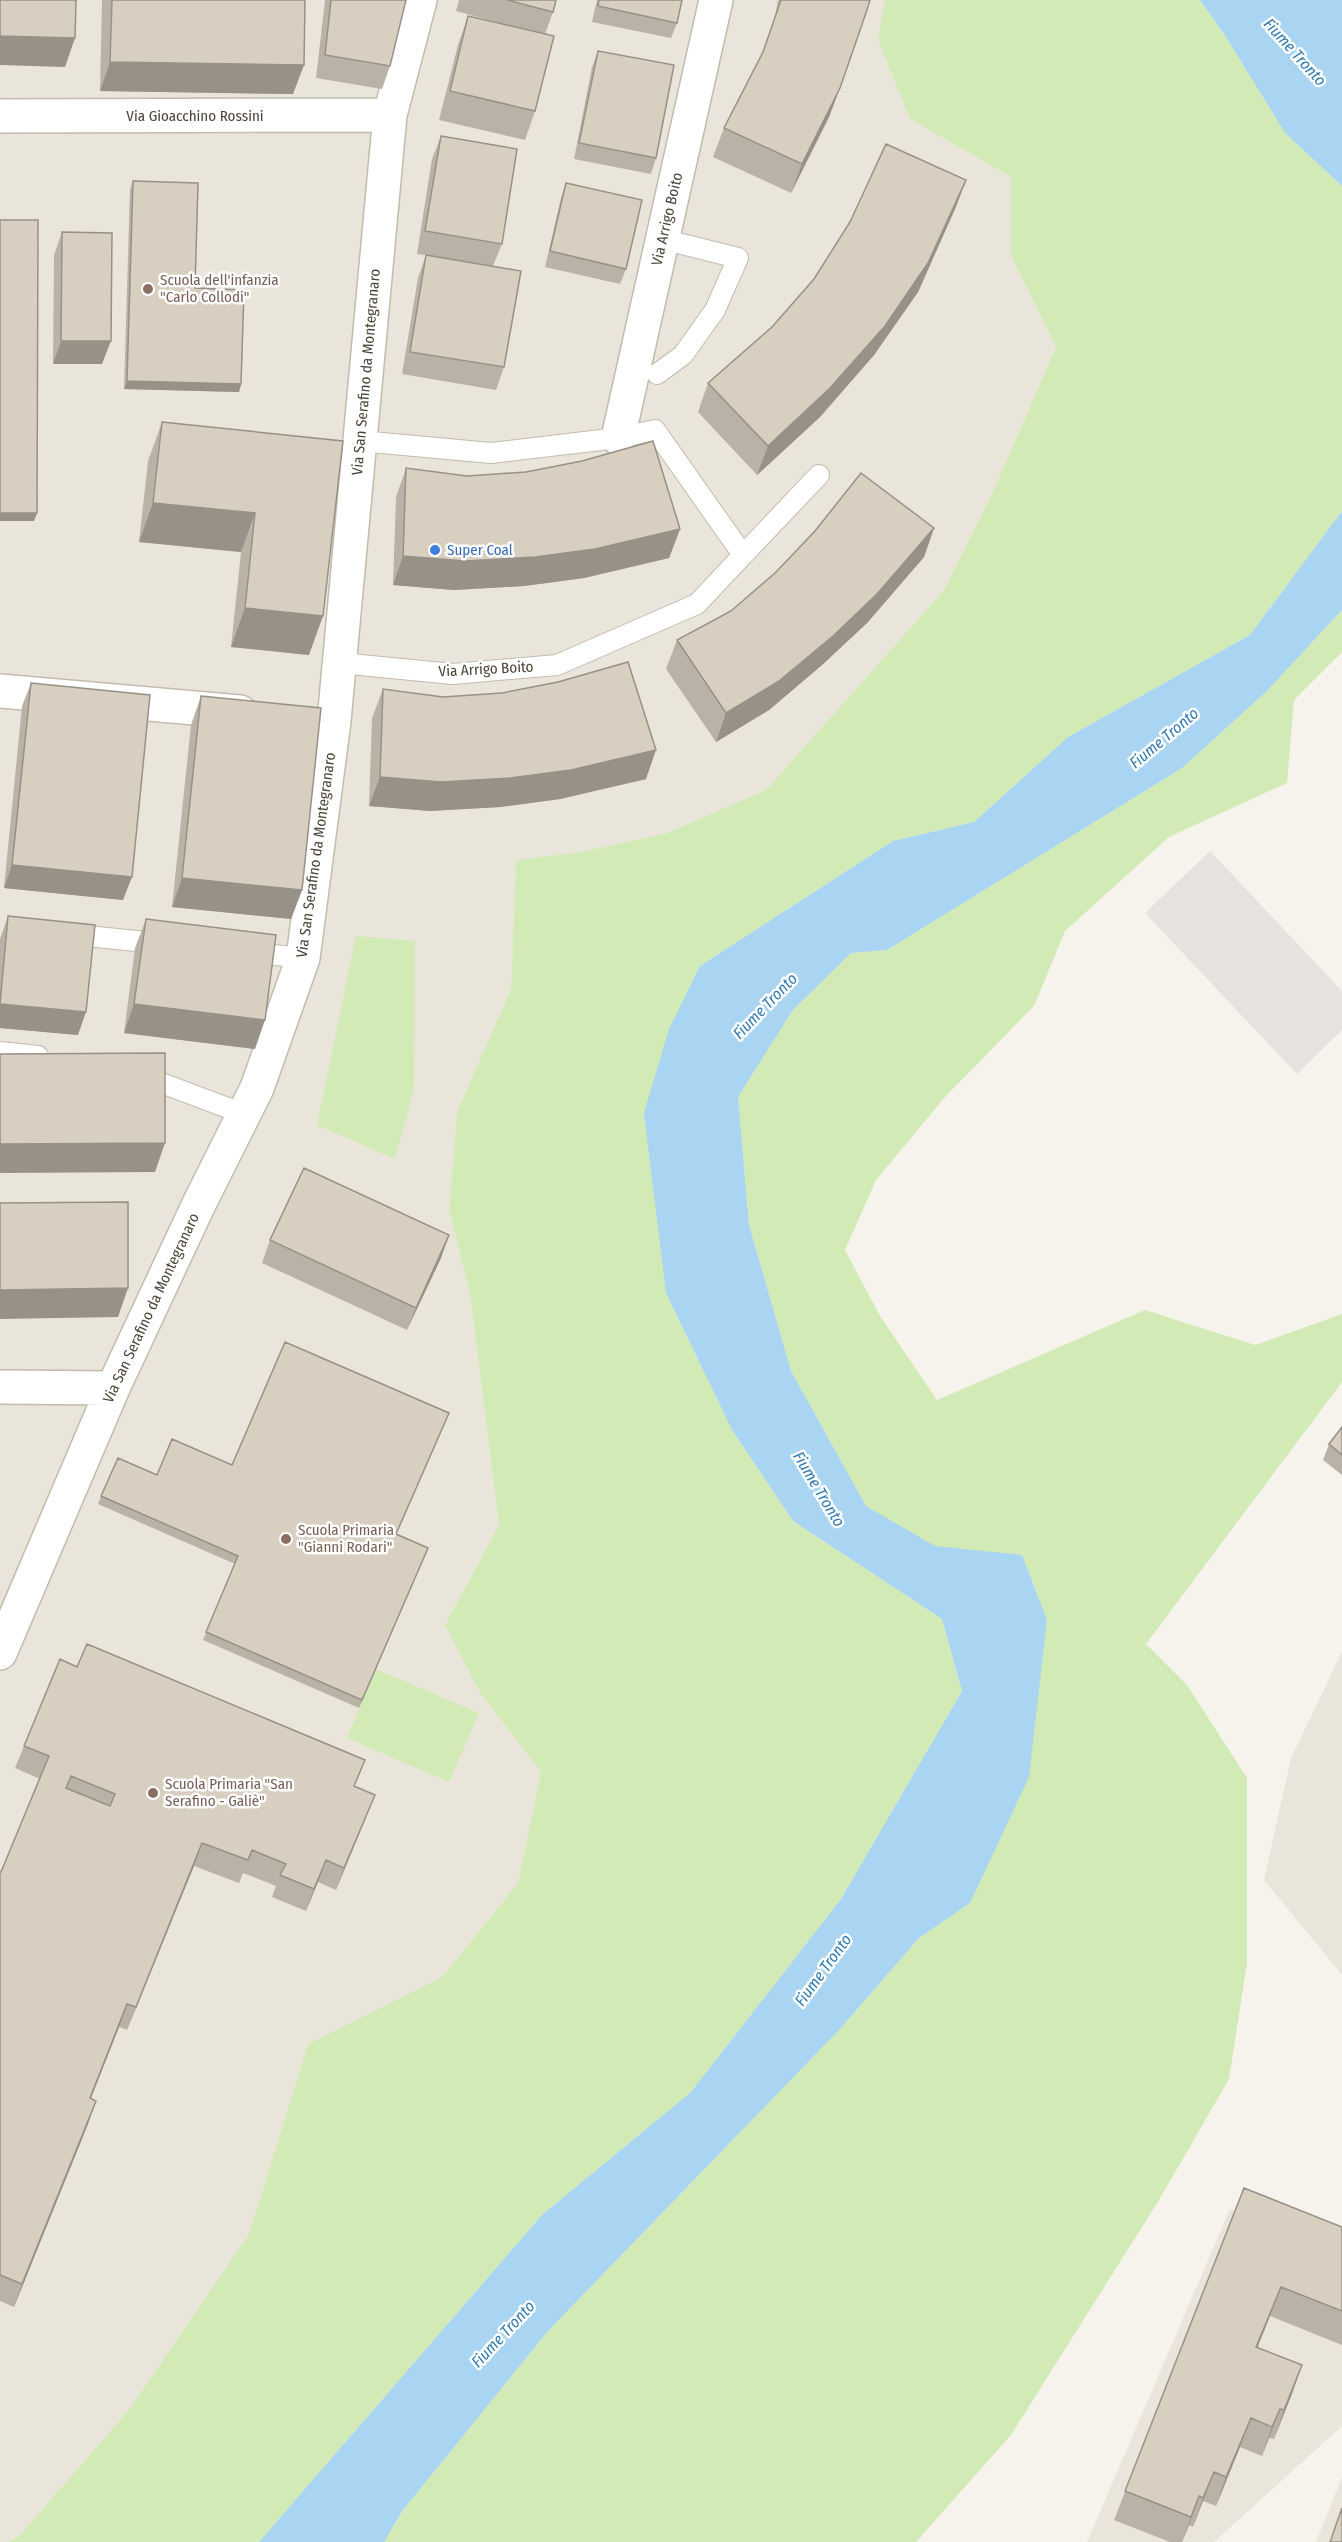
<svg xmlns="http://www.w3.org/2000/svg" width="1342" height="2542" font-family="'Fira Sans Condensed',sans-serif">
	<rect width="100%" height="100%" fill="#f6f3ec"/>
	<path fill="#eae5da" d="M0 0H885L878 40 910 119 1011 177V256L1056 347 992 494 944 590 766 790 667 833 581 852 516 861 511 989 457 1112 449 1210 470 1294 499 1525 445 1625 480 1693 541 1772 518 1883 442 1977 308 2044 249 2234 128 2411 19 2536 7 2542H0Z
		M1342 1652V1975L1264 1880 1291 1758Z
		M1230 2209 1342 2237V2426L1214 2542H1087Z
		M1342 2477V2542H1316Z"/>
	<path fill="#e6e2dd" d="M1210 851 1342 991V1030L1297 1074 1145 913Z"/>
	<path fill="#d2eab5" d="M885 0H1200L1226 37 1285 133 1342 186V511L1250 635 1068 737 974 822 893 841 700 966 666 1293 732 1430 793 1521 942 1619 962 1691 841 1899 691 2092 542 2215 259 2542H7L19 2536 128 2411 249 2234 308 2044 442 1977 518 1883 541 1772 480 1693 445 1625 499 1525 470 1294 449 1210 457 1112 511 989 516 860 581 852 667 833 766 790 944 590 992 494 1056 347 1011 256V177L910 119 878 40Z
		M1342 610V652L1294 700 1287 783 1169 837 1065 931 1034 1006 945 1097 876 1180 845 1250 880 1316 937 1400 1145 1310 1255 1345 1342 1314V1382L1146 1644 1187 1685 1247 1778V1963L1229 2079 1159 2200 1011 2435 916 2542H384L403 2510 548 2331 840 2029 919 1938 970 1903 1047 1620 1022 1556 935 1547 866 1506 791 1371 749 1225 738 1097 793 1010 851 953 887 950 1182 768 1267 691Z
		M356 936 415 941 414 1089 395 1159 317 1125Z
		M376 1669 479 1713 449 1782 347 1738Z"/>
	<path fill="#a9d4f2" d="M1200 0H1342V186L1285 133 1226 37Z
		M1342 511V610L1267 691 1182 768 887 950 851 953 793 1010 738 1097 749 1225 791 1371 866 1506 935 1546 1022 1555 1047 1620 1029 1777 970 1903 919 1938 840 2029 548 2331 403 2510 384 2542H259L542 2215 691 2092 841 1899 962 1691 942 1619 793 1521 732 1430 666 1293 644 1113 669 1029 700 966 893 841 974 822 1068 737 1250 635Z"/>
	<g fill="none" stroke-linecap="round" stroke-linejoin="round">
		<defs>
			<path id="service" d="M657 374 683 355 715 310 738 258 662 239
				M743 555 819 475
				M340 663 453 674 557 665 697 604 743 555 655 430 618 438 491 453 360 441
				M68 934 165 944
				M247 952 303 958
				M0 1052 38 1056
				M140 1075 244 1114"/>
			<path id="minor" d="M0 116 390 115
				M618 438 716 0
				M0 691 240 712
				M0 1387 113 1388
				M0 1653 113 1388 198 1206 257 1088 303 958 334 721 390 115 420 0"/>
		</defs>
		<use href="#service" stroke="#c2bbae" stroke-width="22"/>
		<use href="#minor" stroke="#c2bbae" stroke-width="36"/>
		<use href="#service" stroke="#fff" stroke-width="20"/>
		<use href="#minor" stroke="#fff" stroke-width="33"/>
	</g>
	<path fill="#bab2a6" d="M102 0H305L293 94 100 91Z
		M325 0H406L390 66 382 89 316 78Z
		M459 0H556L553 12 545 34 535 111 525 140 439 120 458 45 468 16 507 25 456 11Z
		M597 0H682L677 23 671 38 592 22Z
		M778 0H870L829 117 791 193 713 157 724 128 762 53 774 21Z
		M598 51 656 158 651 174 574 159 592 67Z
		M441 136 502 244 493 266 504 367 496 390 402 374 418 278 426 255 417 254 432 159Z
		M966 180 955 209 918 292 874 355 820 417 757 475 698 412 708 383Z
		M133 181 195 288 241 384 239 392 124 389 130 189Z
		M566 183 626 269 620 284 545 267 561 198Z
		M62 232 102 364H53L54 255Z
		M162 422 343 441 309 655 231 647 241 552 139 542 148 461Z
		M406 468 680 529 669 558 584 578 524 586 454 590 393 585 396 497Z
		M934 528 924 557 867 623 822 665 769 710 716 742 666 669 677 640Z
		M31 683 123 900 4 888 22 706Z
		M383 689 646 779 560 799 500 807 430 811 369 806 372 718Z
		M201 696 302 890 291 919 172 907 191 725Z
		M8 916 78 1035 0 1028V939Z
		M146 919 255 1049 124 1033 135 948Z
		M270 1240 441 1258 407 1330 262 1263Z
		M446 1421 396 1535 428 1548 359 1708 203 1640 235 1564 98 1504 101 1496 157 1475 232 1465Z
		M1342 1427V1475L1323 1460 1329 1444Z
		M24 1746 355 1787 375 1795 366 1817 336 1890 318 1882 306 1911 272 1897 276 1886 243 1873 239 1883 194 1866 127 2030 119 2027 91 2098 88 2124 14 2307 0 2301V1872H1L40 1779 15 1768Z
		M1244 2188 1342 2227V2345L1270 2316 1257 2348 1302 2365 1274 2439 1269 2438 1262 2456 1240 2447 1216 2506 1203 2501 1193 2527 1189 2525 1182 2542H1170L1114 2520Z"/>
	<path fill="#979187" d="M0 36 75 38 65 67 0 65Z
		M110 62 304 65 293 94 100 91Z
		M840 88 829 117 791 193 802 164Z
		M966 180 955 209 918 292 874 355 820 417 757 475 768 446Z
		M61 341H111L102 364H53Z
		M127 381 241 384 239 392 124 389Z
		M153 503 255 513 241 552 139 542Z
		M0 513H37L34 521H0Z
		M934 528 924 557 867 623 822 665 769 710 716 742 726 713Z
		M680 529 669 558 584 578 524 586 454 590 393 585 403 556Z
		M245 608 323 616 309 655 231 647Z
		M656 750 646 779 560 799 500 807 430 811 369 806 380 777Z
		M12 865 132 877 123 900 4 888Z
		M182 878 302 890 291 919 172 907Z
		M0 1004 86 1012 78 1035 0 1028Z
		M134 1004 265 1020 255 1049 124 1033Z
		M165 1143 155 1172 0 1173V1144Z
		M449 1235 441 1258 407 1330 416 1308Z
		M128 1288 118 1317 0 1319V1290Z
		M428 1548 425 1556 359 1708 362 1700Z
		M375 1795 366 1817 336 1890 344 1868Z
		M202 1843 194 1866 127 2030 136 2007Z
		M326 1860 318 1882 306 1911 314 1889Z
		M127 2004 119 2027 82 2121 90 2098Z
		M96 2101 88 2124 14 2307 22 2284Z
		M1281 2287 1270 2316 1246 2376 1256 2347Z
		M1302 2365 1292 2394 1274 2439 1284 2410Z
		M1280 2409 1269 2438 1262 2456 1272 2427Z
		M1251 2418 1240 2447 1216 2506 1226 2477Z
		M1214 2472 1203 2501 1193 2527 1203 2498Z
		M1199 2496 1189 2525 1182 2542 1191 2517Z"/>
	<path fill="#d8cfc1" stroke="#979187" stroke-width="1.5" fill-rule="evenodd" d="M0 0H76L75 38 0 36Z
		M112 0H305L304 65 110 62Z
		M331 0H406L390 66 325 55Z
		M507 0H556L553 12Z
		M599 0H682L677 23 598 6Z
		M781 0H870L867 10 840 88 802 164 724 128 763 52Z
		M468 16 554 36 535 111 450 91Z
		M598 51 674 65 656 158 579 143Z
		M441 136 517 149 502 244 425 231Z
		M886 144 966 180 928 263 885 326 830 388 768 446 708 383 772 327 814 279 850 222Z
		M133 181 198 183 195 288 244 290 241 384 127 381Z
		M566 183 642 200 626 269 550 251Z
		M0 220H38L37 513H0Z
		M62 232 112 233 111 341H61Z
		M426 255 521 271 504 367 410 352Z
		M162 422 343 441 323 616 245 608 255 513 153 503Z
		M653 441 680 529 595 549 535 557 465 561 403 556 406 468 467 476 526 472 582 461Z
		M861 473 934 528 877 594 833 636 779 681 726 713 677 640 731 611 776 572 815 531Z
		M628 662 656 750 571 770 510 778 441 782 380 777 383 689 443 697 502 693 558 682Z
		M31 683 150 695 132 877 12 865Z
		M201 696 321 708 302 890 182 878Z
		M8 916 95 925 86 1012 0 1004Z
		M146 919 276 935 265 1020 134 1004Z
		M165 1053V1143L0 1144V1054Z
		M304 1168 449 1235 416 1308 270 1240Z
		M128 1202V1288L0 1290V1203Z
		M285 1342 449 1413 396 1534 428 1548 362 1700 206 1632 238 1556 101 1496 118 1458 157 1475 172 1439 232 1465Z
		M1342 1427V1455L1329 1444Z
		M87 1644 365 1760 354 1786 375 1795 344 1868 326 1860 314 1889 280 1875 286 1864 252 1850 248 1860 202 1843 136 2007 127 2004 90 2098 96 2101 22 2284 0 2275V1872H1L49 1756 24 1746 60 1659 77 1667ZM71 1776 115 1794 110 1806 66 1788Z
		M1244 2188 1342 2227V2311L1281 2287 1256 2347 1302 2365 1284 2410 1280 2409 1272 2427 1251 2418 1226 2477 1214 2472 1203 2498 1199 2496 1191 2517 1125 2491Z
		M1342 2508V2542H1330Z"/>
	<g fill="#8d6e63" stroke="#fff" stroke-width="2">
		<circle cx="148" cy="289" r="6"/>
		<circle cx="286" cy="1539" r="6"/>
		<circle cx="153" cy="1793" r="6"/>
	</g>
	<circle fill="#3f7fe0" stroke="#fff" stroke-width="2" cx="435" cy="550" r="6"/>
	<g text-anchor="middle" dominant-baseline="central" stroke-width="5" stroke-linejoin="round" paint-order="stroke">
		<g font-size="15" fill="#4b4439" stroke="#fff">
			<text x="195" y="116">Via Gioacchino Rossini</text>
			<text transform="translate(667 219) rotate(-77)">Via Arrigo Boito</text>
			<text transform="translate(366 372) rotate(-85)">Via San Serafino da Montegranaro</text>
			<text transform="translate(486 669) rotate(-3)">Via Arrigo Boito</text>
			<text transform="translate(316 855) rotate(-82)">Via San Serafino da Montegranaro</text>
			<text transform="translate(151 1308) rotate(-65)">Via San Serafino da Montegranaro</text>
		</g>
		<g font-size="15" fill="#785e54" stroke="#fff" text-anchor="start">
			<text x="160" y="280">Scuola dell'infanzia<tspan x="160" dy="17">"Carlo Collodi"</tspan></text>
			<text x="298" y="1530">Scuola Primaria<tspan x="298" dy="17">"Gianni Rodari"</tspan></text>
			<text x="165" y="1784">Scuola Primaria "San<tspan x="165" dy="17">Serafino - Galiè"</tspan></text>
		</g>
		<g font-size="15" fill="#366cbe" stroke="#fff" text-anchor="start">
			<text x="447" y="550">Super Coal</text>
		</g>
		<g font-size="16" font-style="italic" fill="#2e7ab2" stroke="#fff">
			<text transform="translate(1295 52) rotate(48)">Fiume Tronto</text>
			<text transform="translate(1164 738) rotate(-40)">Fiume Tronto</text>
			<text transform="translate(765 1006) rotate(-46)">Fiume Tronto</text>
			<text transform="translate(819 1489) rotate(59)">Fiume Tronto</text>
			<text transform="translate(823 1970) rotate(-54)">Fiume Tronto</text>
			<text transform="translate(503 2334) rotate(-47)">Fiume Tronto</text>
		</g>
	</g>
</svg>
